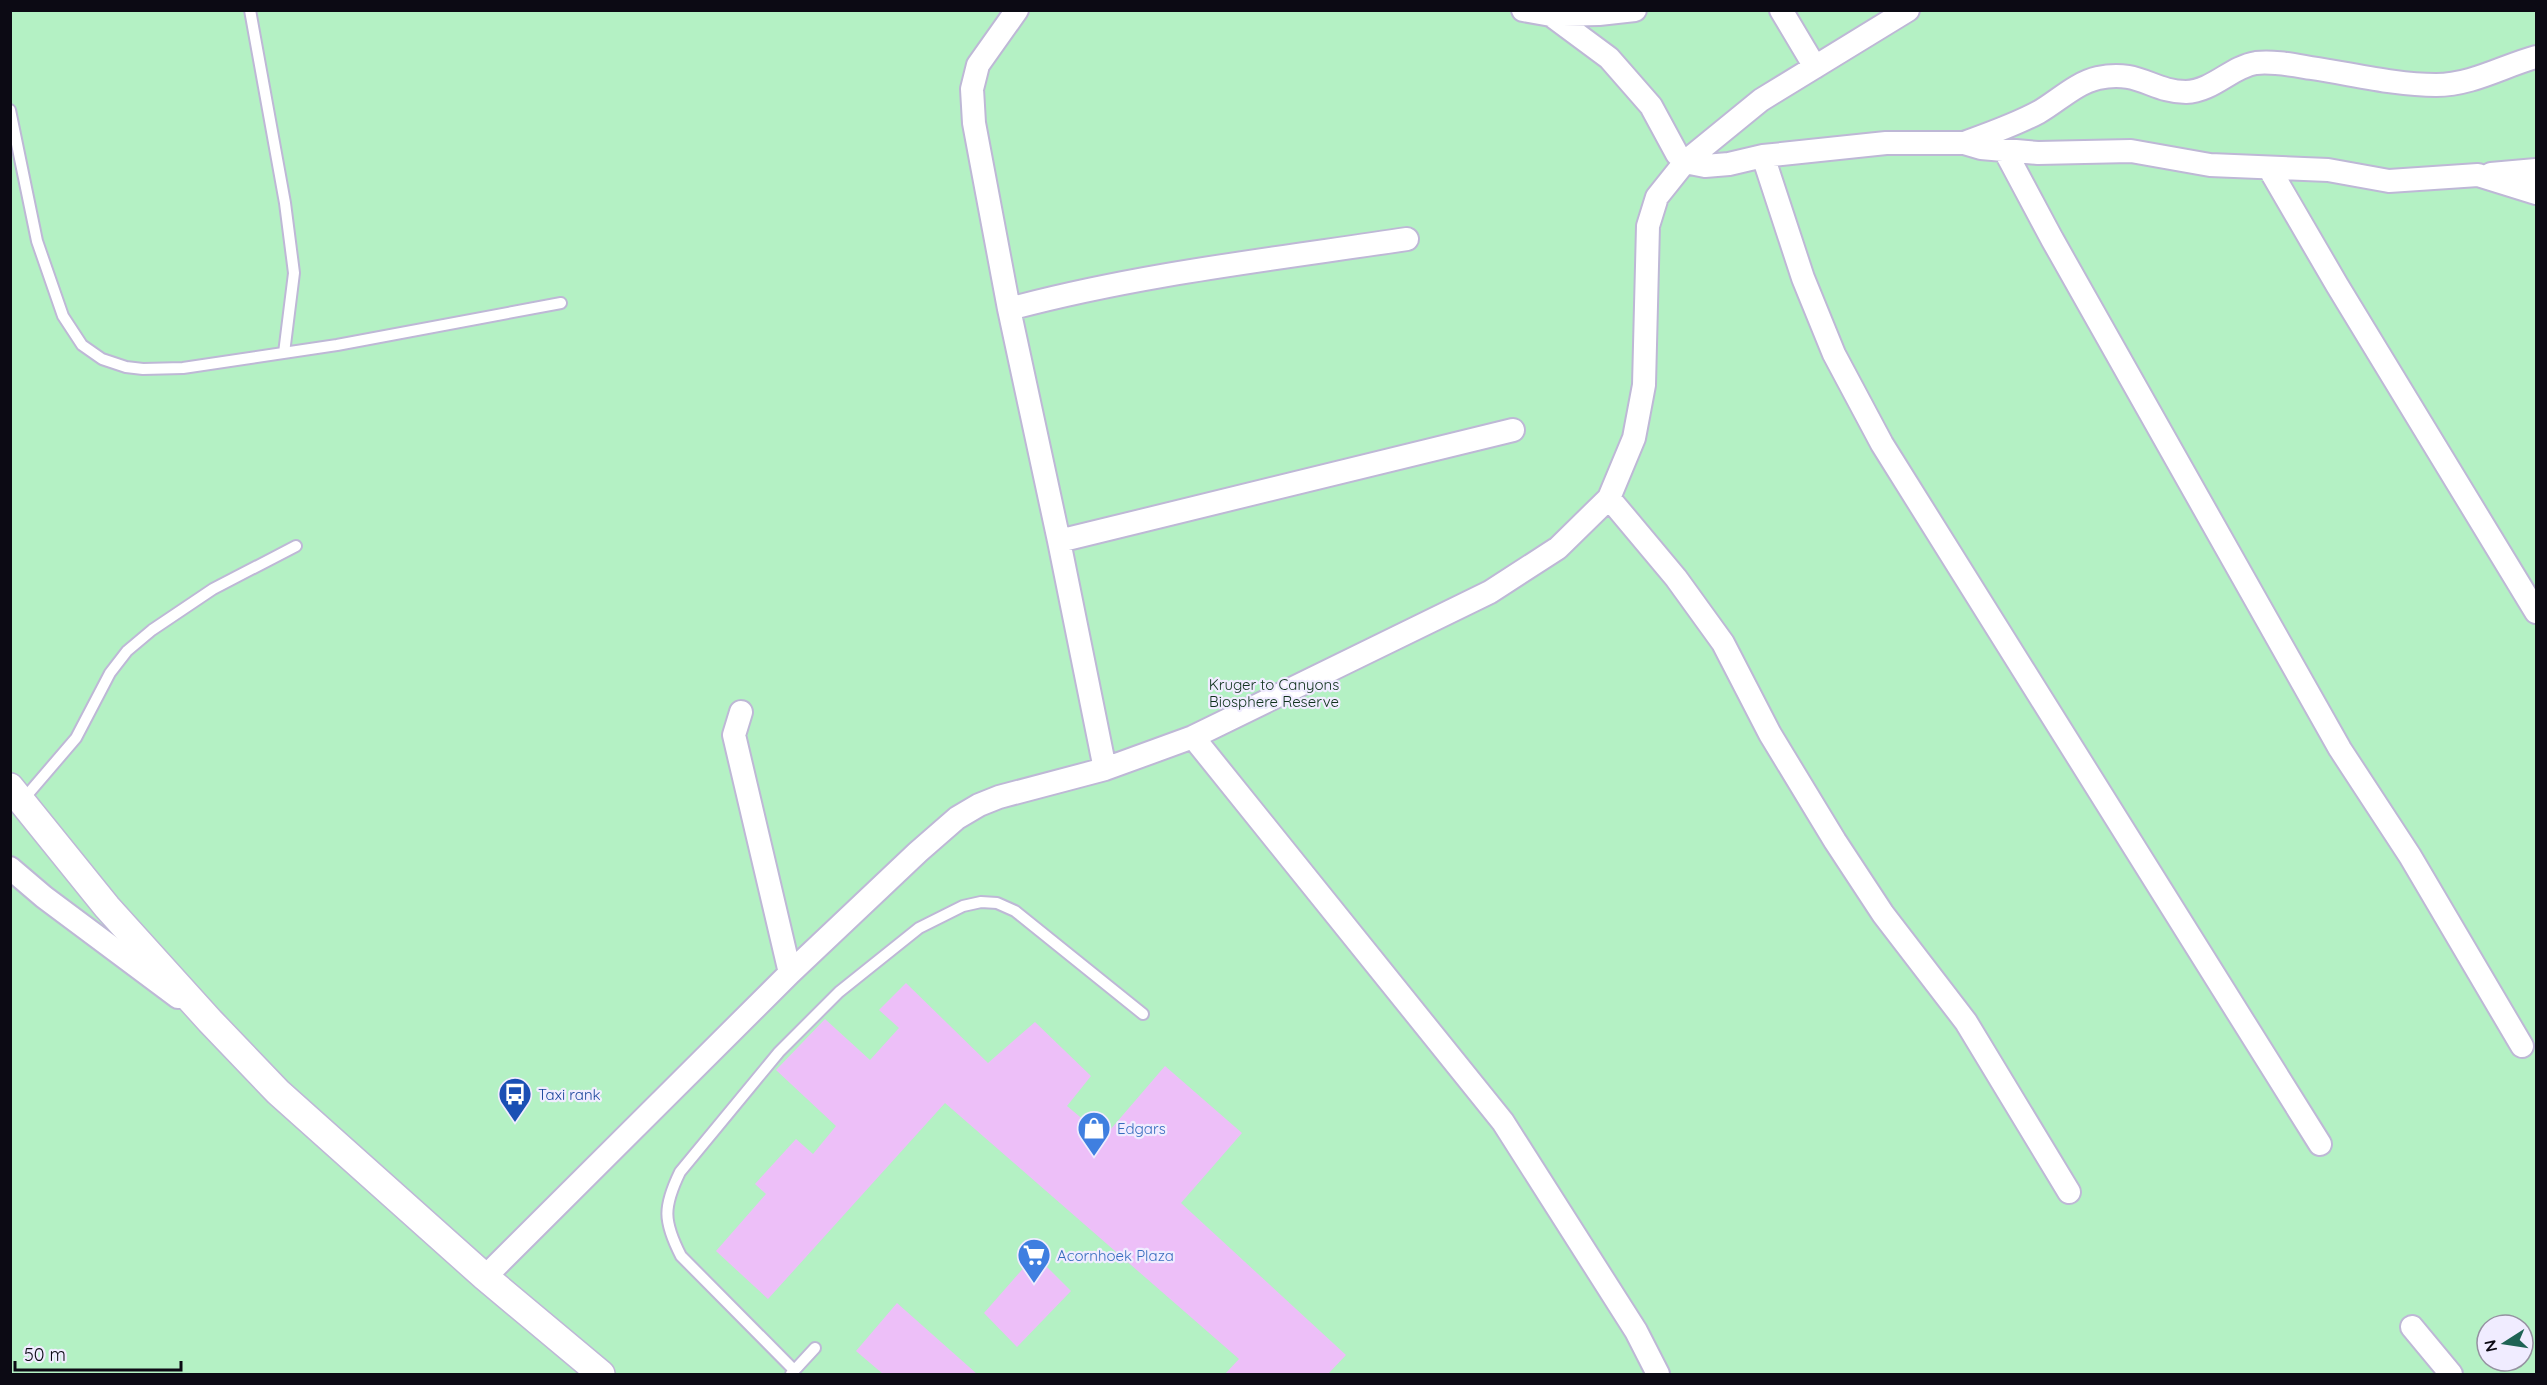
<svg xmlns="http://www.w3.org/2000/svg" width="2547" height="1385" font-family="Quicksand,sans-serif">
	<rect width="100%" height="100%" fill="#f0ecff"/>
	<path fill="#b4f1c4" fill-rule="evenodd" d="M10 11H2536V1374H11ZM2487 1325H2523V1361H2487Z"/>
	<path fill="#edbff8" d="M906 983 988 1063 1035 1022 1091 1076 1067 1106 1104 1137 1165 1066 1242 1133 1181 1203 1346 1355 1328 1374H1225L1239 1359 945 1103 768 1299 716 1251 766 1194 755 1184 796 1139 813 1154 836 1126 776 1070 825 1019 870 1060 899 1028 879 1010Z
		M1035 1255 1071 1291 1017 1347 984 1313Z
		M897 1303 977 1374H883L856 1351Z"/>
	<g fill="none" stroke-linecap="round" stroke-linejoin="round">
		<defs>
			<path id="service" d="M250 10 285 203 294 273 284 353
				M10 110 37 241 63 316 82 345 102 359 126 367 143 369 183 368 337 345 561 303
				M22 801 76 738 110 673 127 651 152 630 213 589 296 546
				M794 1370 681 1256C663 1221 663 1207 680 1172L779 1052 839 992 919 928 963 906 981 902 997 903 1015 911 1143 1014
				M791 1374 815 1348"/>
			<path id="minor" d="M1017 10 978 65 972 89 974 123 1009 309 1059 541 1105 769
				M1523 10 1551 15 1609 58 1651 106 1677 154 1685 162 1705 166 1729 164 1763 156 1886 143H1964L1981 148 2038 153 2131 151 2210 165 2328 170 2389 181 2478 175 2536 193
				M1781 10 1815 67
				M1551 15 1599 14 1635 10
				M1964 143C1989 134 2015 125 2039 112 2058 101 2076 83 2098 78 2139 69 2152 92 2186 92 2213 91 2231 67 2256 63 2274 61 2293 65 2311 68 2352 74 2395 85 2436 85 2472 85 2503 66 2536 57
				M2005 151 2052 239 2340 749 2410 856 2522 1046
				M1763 156 1803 278 1834 354 1882 444 2320 1144
				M2270 170 2337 285 2536 612
				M2491 174 2536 170
				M1009 309C1139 274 1274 259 1407 239
				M1609 498 1676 578 1723 643 1770 734 1835 841 1883 914 1966 1022 2069 1192
				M1059 541 1513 430
				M741 712 734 735 790 973
				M1193 737 1503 1122 1636 1331 1658 1374
				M10 868 44 897 178 997
				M485 1277 790 973 918 852 957 818 979 805 999 797 1105 769 1193 737 1490 592 1558 548 1609 498 1634 438 1644 385 1648 226 1657 197 1685 162 1761 100 1908 10
				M2412 1327 2451 1374"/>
			<path id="tertiary" d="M10 787 107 907 210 1021 278 1092 485 1277 601 1374"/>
		</defs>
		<use href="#service" stroke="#beb8d6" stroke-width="14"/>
		<use href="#minor" stroke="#beb8d6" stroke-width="26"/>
		<use href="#tertiary" stroke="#beb8d6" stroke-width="30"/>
		<use href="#service" stroke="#fff" stroke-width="10"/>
		<use href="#minor" stroke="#fff" stroke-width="22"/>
		<use href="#tertiary" stroke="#fff" stroke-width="27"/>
	</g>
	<defs>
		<symbol id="bus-pin" viewBox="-11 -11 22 30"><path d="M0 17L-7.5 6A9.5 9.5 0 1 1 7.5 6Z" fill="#1a4fb4" stroke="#f0ecff"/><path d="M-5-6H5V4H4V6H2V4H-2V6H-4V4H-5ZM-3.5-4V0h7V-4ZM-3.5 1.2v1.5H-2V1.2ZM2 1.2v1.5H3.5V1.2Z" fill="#fff"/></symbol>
		<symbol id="shop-pin" viewBox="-11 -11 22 30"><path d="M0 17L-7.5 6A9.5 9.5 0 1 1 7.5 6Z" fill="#3f7fe0" stroke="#f0ecff"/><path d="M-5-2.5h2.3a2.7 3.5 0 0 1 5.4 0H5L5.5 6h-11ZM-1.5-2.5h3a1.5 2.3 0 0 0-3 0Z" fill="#fff"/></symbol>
		<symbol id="supermarket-pin" viewBox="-11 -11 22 30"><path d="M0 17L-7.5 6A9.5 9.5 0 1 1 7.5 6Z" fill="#3f7fe0" stroke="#f0ecff"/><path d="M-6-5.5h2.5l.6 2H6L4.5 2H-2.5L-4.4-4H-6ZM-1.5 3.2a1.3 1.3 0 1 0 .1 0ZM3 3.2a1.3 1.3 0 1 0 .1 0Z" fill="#fff"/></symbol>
	</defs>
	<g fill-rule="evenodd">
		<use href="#bus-pin" x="496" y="1075" width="38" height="52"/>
		<use href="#shop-pin" x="1075" y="1109" width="38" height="52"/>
		<use href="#supermarket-pin" x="1015" y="1236" width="38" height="52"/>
	</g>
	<g text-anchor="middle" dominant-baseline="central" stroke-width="4.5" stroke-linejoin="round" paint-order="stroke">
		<g font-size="15" fill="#0e311b" stroke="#f0ecff">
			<text x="1274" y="684">Kruger to Canyons<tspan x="1274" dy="17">Biosphere Reserve</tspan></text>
		</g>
		<g font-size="15" fill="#164399" stroke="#f0ecff" text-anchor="start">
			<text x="538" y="1094">Taxi rank</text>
		</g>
		<g font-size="15" fill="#366cbe" stroke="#f0ecff" text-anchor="start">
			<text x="1117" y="1128">Edgars</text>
			<text x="1057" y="1255">Acornhoek Plaza</text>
		</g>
	</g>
	<rect width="2547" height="1385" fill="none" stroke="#0c0a14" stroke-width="24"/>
	<g transform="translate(2505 1343) rotate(258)"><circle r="28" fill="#f0ecff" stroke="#9592a1" stroke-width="1.5"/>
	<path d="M0-4.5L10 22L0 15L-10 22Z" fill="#1e6354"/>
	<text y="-9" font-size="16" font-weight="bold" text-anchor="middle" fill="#0c0a14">N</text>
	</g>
	<path d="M15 1361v9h166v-9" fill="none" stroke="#0c0a14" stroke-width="3"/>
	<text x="24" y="1361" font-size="18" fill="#0c0a14" stroke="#f0ecff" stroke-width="4.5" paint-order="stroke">50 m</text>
</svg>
